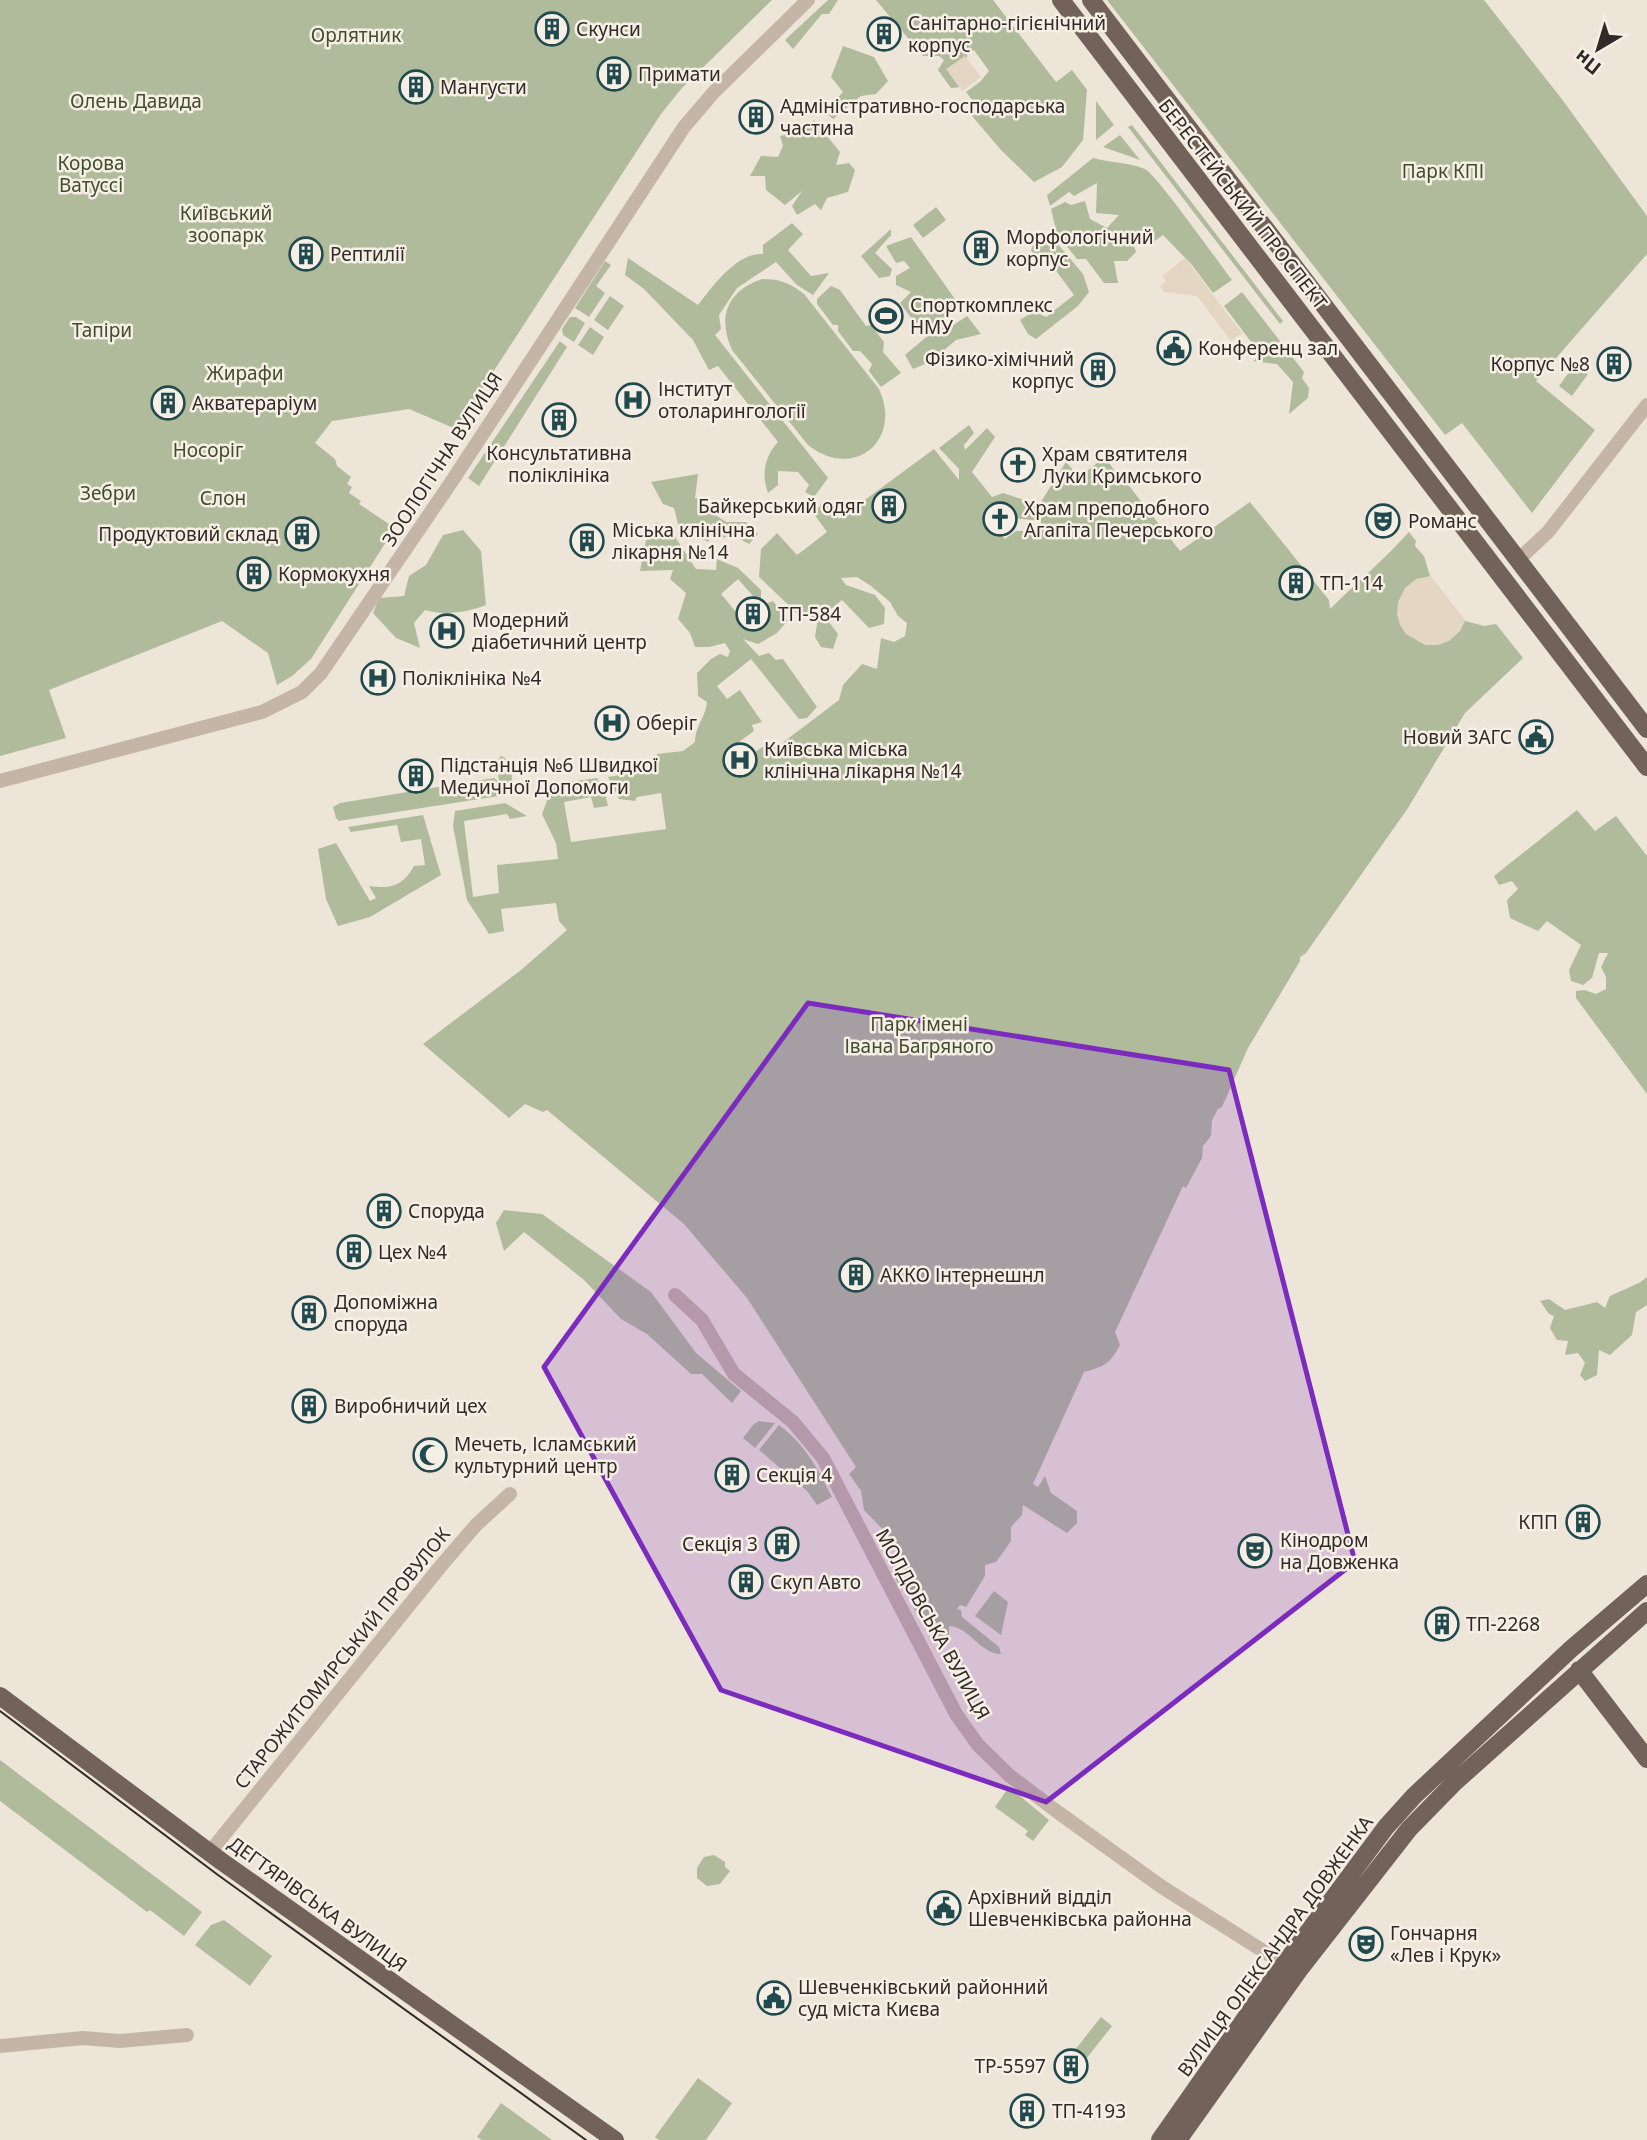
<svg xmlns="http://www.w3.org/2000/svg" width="1647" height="2140" font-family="'Noto Sans',sans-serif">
	<rect width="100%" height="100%" fill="#eee5d9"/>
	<path fill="#b0bb9b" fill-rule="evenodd" d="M0 0H772L681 89 661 114 456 429 409 409 332 421 315 443 335 459 337 466 351 477 347 484 352 487 349 493 361 501 359 504 395 528 311 659 292 676 277 685 268 653 222 621 49 690 66 738 0 756Z
		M828 0H838L829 14H822L793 49 785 40Z
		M876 0H993L1056 82 1072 70 1087 90 1083 140 1062 167 1034 182 1001 150 972 116 976 105 966 92 980 82 989 71 974 50 968 52 961 87 951 88 938 70 944 60 939 56H923Z
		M1107 0H1484L1561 98 1647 216V254L1536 381 1595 430 1532 513 1462 423 1445 435Z
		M843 46 874 57 888 81 876 94 861 96 833 119 825 112 843 92 831 77Z
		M1096 101 1114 125 1096 140Z
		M814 120 840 152 836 165 849 163 855 170 848 192 827 198 821 210 815 204 797 215 792 206 802 191 785 205 766 190 765 176H750L761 156 778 157 783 146 780 136 798 132Z
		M1132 125 1283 321 1280 324 1128 127Z
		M1120 135 1140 160 1103 147Z
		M1093 158C1109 163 1128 162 1145 169 1156 174 1219 263 1232 280L1213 293 1192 265 1163 235 1152 243 1141 232 1132 241 1136 252 1127 261H1114L1118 283H1104L1086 259H1077L1057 234 1051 209 1065 202 1071 205 1085 201 1090 219 1107 228 1119 215 1096 213 1097 183 1074 196 1069 192 1050 206 1047 195Z
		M936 207 946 220 923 238 913 225Z
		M792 223 803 234 788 250 811 276 829 273 813 295 797 285 776 262 737 288 719 315 721 329 715 335 828 478 814 497 805 492 809 485 798 472 778 471V485L768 493C761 473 765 456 778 442L718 366 709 370 693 340 644 289 625 275 628 258 698 305C712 287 737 252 763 254V245Z
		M891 229V235L875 253 892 269 890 276 879 278 861 256Z
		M911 237 957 302 941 322 952 326 967 316 981 334 956 340 930 362 913 369 905 355 931 333 922 321 915 323 900 303 911 292 896 285V276L910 268 904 261 896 263 886 246Z
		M1035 237 1051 247 1057 243 1083 274 1089 292 1078 306 1036 339 1028 334 1020 320 1034 311 1046 317 1074 295 1051 264H1042L1031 251Z
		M605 261 611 265 596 286 605 293 589 317 575 308Z
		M762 279C780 279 790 283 804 294L879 389C903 441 853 481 808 445L732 350C717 317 727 291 762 279Z
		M831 286 840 290 866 326 871 325 884 342 883 352 901 373 881 387 869 371 872 364 860 351H853L838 331V325H833L817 304V299Z
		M1242 292 1304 372 1302 378 1309 388 1308 398 1289 414 1293 382 1277 364 1253 361 1261 355 1224 306Z
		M610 296 624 306 608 330 594 320Z
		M570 317H576L585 323 574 342 563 335 562 329Z
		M590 327 604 337 593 355 578 345Z
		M560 341 567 347 479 486 468 478Z
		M1575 364 1588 374 1572 396 1559 386Z
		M969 425 974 433 964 445 965 450 987 428 995 437 972 472 992 497 1003 493 1039 505 1066 462 1079 477 1105 457 1123 483 1126 482 1180 551 1250 502 1329 600 1330 609C1356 583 1384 560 1409 532L1416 541 1415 546 1424 556 1430 576 1465 621 1484 626 1496 624 1523 658 1465 713 1408 808 1306 953 1300 957V961L1248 1048 1222 1107 1218 1109 1212 1120 1211 1136 1203 1146 1202 1158 1186 1188 1183 1186 1115 1332 1120 1345C1109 1365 1105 1366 1084 1372L1033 1484 1038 1487 1045 1476 1051 1493 1077 1511V1523L1067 1533 1023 1505 1022 1515 1011 1527V1541L996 1562 985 1565V1576L966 1607 960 1605 957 1609 961 1610 962 1617 999 1647 1001 1654C980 1654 970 1627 949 1626V1637L942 1644 932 1634 937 1623 925 1619 913 1608 920 1598 914 1591 900 1587 893 1573 904 1563 893 1540 864 1510 861 1491 849 1474 856 1467 747 1298 684 1224 547 1110 543 1112 525 1104 509 1118 423 1044 521 970 567 930 559 921 556 903 501 909 504 931 489 934 467 900 453 826 455 811 505 803 527 816 510 819 507 814 464 821 473 897 499 893 497 865 558 859 556 843 542 814 547 801 539 786 597 778 605 793 608 806 594 808 591 797 564 802 571 842 666 829 661 793 637 797 635 801 619 799 608 777 643 771 653 765 657 754 683 751 695 742C696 724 705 719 707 702L698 696 697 673 711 659 720 654 728 657 730 651 725 643 709 647H695L690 633 678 619 686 593 670 579 673 570 640 571 646 541 656 522 675 537 696 569 716 570 717 559 738 568 761 590V599L753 596 738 579 721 594 752 631 763 626 770 617 763 605 773 601 788 620 777 633 758 644 743 639 759 656 769 653 776 660 783 659 817 707 807 718 799 719 751 659 717 686 727 699 740 690 762 722 752 725 754 731 728 750 738 763 764 746 777 747 839 700 843 685 862 664 877 669 881 638 894 642 905 636 907 623 898 616 890 602 871 586 857 577 841 578 846 585 875 595 885 608 884 624 869 628 842 600 824 615 838 634 833 649 821 647 815 637 818 618H802L759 577 761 549 777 533 797 555 827 532 814 514 823 501 839 519 934 449 959 480V469L939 448ZM1006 517 1041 521 1040 531H1016L1005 539 992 522Z
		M698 474 695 498 705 500V508L726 522H746L758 534 749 544 731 534 723 538 714 531 708 542 678 524 674 508 663 504 651 482Z
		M463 530 481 551 486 605C468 612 444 616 425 610L414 623 420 648 396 638 373 613 379 598 404 596 409 576 426 565 443 535Z
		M501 756 510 761 513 788 505 795 339 821 336 818 333 807 340 803 494 778 499 782 497 761Z
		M1577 810 1595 831 1616 816 1647 856V1094L1576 998V991L1584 990 1596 994 1606 989V977L1601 967 1608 953H1599L1592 978 1583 985 1571 981 1569 970 1581 945 1547 921 1538 931 1510 918 1507 900 1518 889 1512 881 1499 885 1494 876Z
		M423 815 441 875 370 917 338 926 326 899 318 849 336 843 370 901 376 898 369 886C391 889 403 886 414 866L425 865 421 839 401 842 397 825 351 832 348 827Z
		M504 1210 542 1214 651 1292 696 1353 741 1391 732 1403 702 1374H691L647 1334 621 1319 584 1280 524 1232 504 1251 496 1223Z
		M1647 1277V1305L1636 1312 1632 1335 1610 1355 1599 1350 1597 1375 1585 1381 1580 1375 1585 1363 1578 1353 1565 1355 1568 1341 1557 1340 1550 1328 1554 1316 1549 1314 1540 1301 1549 1299 1565 1310 1597 1302 1605 1308 1610 1296 1639 1283Z
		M759 1421 775 1423 755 1448 743 1438 753 1425Z
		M779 1425C805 1444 818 1469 832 1497L817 1505 808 1492 759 1450Z
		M994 1591 1008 1602 1001 1635 975 1616Z
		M0 1760 202 1912 184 1936 150 1910 147 1912 0 1801Z
		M1006 1791 1015 1792 1049 1820 1033 1841 1025 1835 1028 1831 995 1807Z
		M714 1855 725 1862V1867L730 1871 720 1884 707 1886 697 1878V1868L704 1857Z
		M224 1920 272 1956 250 1986 195 1945 211 1925Z
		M1101 2017 1112 2026 1082 2064 1071 2055Z
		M698 2078 732 2103 706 2140H659L655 2137Z
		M501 2103 552 2140H482L477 2137Z"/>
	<path fill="#e4d6c2" d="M965 56 981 77 962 91 946 69Z
		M1185 258 1242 333 1231 341 1197 296 1164 292 1160 286 1166 281 1162 276Z
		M1430 576 1465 621 1460 631 1449 641 1438 645H1425L1406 634 1400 625 1397 614 1398 602 1405 588 1416 579Z"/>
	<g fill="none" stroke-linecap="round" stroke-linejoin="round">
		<path stroke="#c4b5a7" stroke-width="14" d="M1518 560 1548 532 1647 405
			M0 781 262 712 302 692 321 673 450 484 684 127 714 92 808 0
			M675 1295 702 1320 734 1374 793 1422 823 1458 956 1714 978 1745 1010 1776 1059 1813 1162 1887 1284 1964
			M210 1852 440 1567 476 1525 510 1494
			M0 2046 83 2038 120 2041 187 2035"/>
		<path stroke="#726259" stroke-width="18" d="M1061 0 1647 767
			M1091 0 1647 729
			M1579 1670 1647 1759
			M0 1696 221 1861 615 2140
			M1160 2140 1268 1986 1386 1827 1414 1796 1571 1649 1647 1584
			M1178 2140 1299 1970 1409 1829 1455 1782 1647 1611"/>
		<path stroke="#322a27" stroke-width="2" d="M0 1711 218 1875 586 2140"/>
	</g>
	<path fill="#7b2cbf" fill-opacity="0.2" stroke="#7b2cbf" stroke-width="5" stroke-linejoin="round" d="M808 1003 1229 1070 1355 1562 1046 1802 721 1690 544 1367Z"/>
	<defs>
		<symbol id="building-ring" viewBox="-11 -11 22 22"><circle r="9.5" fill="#f6efe5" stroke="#214a4e" stroke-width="1.5"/><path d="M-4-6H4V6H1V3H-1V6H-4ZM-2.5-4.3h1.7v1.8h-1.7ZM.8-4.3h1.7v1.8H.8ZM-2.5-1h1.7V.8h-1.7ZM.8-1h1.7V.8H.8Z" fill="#214a4e"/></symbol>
		<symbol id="stadium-ring" viewBox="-11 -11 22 22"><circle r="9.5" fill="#f6efe5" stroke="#214a4e" stroke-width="1.5"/><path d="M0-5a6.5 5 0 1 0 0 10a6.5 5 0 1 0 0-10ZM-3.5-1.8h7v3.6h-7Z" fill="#214a4e"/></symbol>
		<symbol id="civic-ring" viewBox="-11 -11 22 22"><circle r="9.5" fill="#f6efe5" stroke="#214a4e" stroke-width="1.5"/><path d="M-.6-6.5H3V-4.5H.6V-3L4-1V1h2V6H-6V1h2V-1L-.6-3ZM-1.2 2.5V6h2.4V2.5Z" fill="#214a4e"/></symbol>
		<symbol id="hospital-ring" viewBox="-11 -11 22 22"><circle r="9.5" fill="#f6efe5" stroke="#214a4e" stroke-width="1.5"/><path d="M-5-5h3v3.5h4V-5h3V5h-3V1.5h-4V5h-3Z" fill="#214a4e"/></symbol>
		<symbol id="church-ring" viewBox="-11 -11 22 22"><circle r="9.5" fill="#f6efe5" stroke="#214a4e" stroke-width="1.5"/><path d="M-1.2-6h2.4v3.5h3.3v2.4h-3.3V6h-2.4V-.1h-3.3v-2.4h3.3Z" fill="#214a4e"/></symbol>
		<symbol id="theatre-ring" viewBox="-11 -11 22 22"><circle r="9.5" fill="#f6efe5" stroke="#214a4e" stroke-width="1.5"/><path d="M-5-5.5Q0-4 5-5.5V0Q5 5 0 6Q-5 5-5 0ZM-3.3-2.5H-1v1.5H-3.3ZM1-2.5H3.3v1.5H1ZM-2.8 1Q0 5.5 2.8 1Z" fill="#214a4e"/></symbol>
		<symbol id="mosque-ring" viewBox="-11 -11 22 22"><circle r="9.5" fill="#f6efe5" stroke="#214a4e" stroke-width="1.5"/><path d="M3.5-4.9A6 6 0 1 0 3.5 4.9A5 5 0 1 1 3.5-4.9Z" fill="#214a4e"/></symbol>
	</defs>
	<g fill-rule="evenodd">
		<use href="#building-ring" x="533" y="10" width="38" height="38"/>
		<use href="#building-ring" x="865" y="15" width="38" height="38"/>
		<use href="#building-ring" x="595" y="55" width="38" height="38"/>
		<use href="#building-ring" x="397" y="68" width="38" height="38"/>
		<use href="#building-ring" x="737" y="98" width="38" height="38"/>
		<use href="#building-ring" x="962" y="229" width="38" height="38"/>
		<use href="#building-ring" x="287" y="235" width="38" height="38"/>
		<use href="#stadium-ring" x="867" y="297" width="38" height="38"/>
		<use href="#civic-ring" x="1155" y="329" width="38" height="38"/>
		<use href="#building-ring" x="1595" y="345" width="38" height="38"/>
		<use href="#building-ring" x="1079" y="351" width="38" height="38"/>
		<use href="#hospital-ring" x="614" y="381" width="38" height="38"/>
		<use href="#building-ring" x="149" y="384" width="38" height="38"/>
		<use href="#building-ring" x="540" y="401" width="38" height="38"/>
		<use href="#church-ring" x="999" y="446" width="38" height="38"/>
		<use href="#building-ring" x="870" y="487" width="38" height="38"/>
		<use href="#church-ring" x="981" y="500" width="38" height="38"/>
		<use href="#theatre-ring" x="1364" y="502" width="38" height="38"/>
		<use href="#building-ring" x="283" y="515" width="38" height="38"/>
		<use href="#building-ring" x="568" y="522" width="38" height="38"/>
		<use href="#building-ring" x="235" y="555" width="38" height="38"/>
		<use href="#building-ring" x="1277" y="564" width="38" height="38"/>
		<use href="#building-ring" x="734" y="595" width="38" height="38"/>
		<use href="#hospital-ring" x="428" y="612" width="38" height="38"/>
		<use href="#hospital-ring" x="359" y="659" width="38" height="38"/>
		<use href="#hospital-ring" x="593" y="704" width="38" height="38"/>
		<use href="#civic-ring" x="1517" y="718" width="38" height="38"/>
		<use href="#hospital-ring" x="721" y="741" width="38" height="38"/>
		<use href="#building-ring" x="397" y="757" width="38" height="38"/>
		<use href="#building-ring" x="365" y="1192" width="38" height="38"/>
		<use href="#building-ring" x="335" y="1233" width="38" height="38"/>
		<use href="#building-ring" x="837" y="1256" width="38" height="38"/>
		<use href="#building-ring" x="290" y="1294" width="38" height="38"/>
		<use href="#building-ring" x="290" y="1387" width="38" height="38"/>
		<use href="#mosque-ring" x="411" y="1436" width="38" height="38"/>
		<use href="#building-ring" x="713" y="1456" width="38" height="38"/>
		<use href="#building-ring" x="1564" y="1503" width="38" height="38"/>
		<use href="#building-ring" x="763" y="1525" width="38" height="38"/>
		<use href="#theatre-ring" x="1236" y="1532" width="38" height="38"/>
		<use href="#building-ring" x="727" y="1563" width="38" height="38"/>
		<use href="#building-ring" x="1423" y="1605" width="38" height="38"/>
		<use href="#civic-ring" x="925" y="1889" width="38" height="38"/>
		<use href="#theatre-ring" x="1347" y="1925" width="38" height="38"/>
		<use href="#civic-ring" x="755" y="1979" width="38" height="38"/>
		<use href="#building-ring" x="1052" y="2047" width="38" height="38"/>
		<use href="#building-ring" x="1008" y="2092" width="38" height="38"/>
	</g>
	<g text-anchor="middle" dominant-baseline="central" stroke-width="5" stroke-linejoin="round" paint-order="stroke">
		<g font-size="19" fill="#322a27" stroke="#f6efe5" text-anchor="start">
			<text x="908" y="23">Санітарно-гігієнічний<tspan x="908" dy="22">корпус</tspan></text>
			<text x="576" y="29">Скунси</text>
			<text x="638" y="74">Примати</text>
			<text x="440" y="87">Мангусти</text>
			<text x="780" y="106">Адміністративно-господарська<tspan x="780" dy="22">частина</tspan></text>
			<text x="1006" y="237">Морфологічний<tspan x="1006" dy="22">корпус</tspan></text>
			<text x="330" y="254">Рептилії</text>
			<text x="910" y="305">Спорткомплекс<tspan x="910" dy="22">НМУ</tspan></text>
			<text x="1198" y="348">Конференц зал</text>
			<text x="1074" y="359" text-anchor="end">Фізико-хімічний<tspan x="1074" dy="22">корпус</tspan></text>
			<text x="1590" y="364" text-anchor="end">Корпус №8</text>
			<text x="658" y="389">Інститут<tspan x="658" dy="22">отоларингології</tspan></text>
			<text x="192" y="403">Акватераріум</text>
			<text x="559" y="453" text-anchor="middle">Консультативна<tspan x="559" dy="22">поліклініка</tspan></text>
			<text x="1042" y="454">Храм святителя<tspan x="1042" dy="22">Луки Кримського</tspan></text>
			<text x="864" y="506" text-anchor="end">Байкерський одяг</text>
			<text x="1024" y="508">Храм преподобного<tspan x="1024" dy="22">Агапіта Печерського</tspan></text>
			<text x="1408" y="521">Романс</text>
			<text x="612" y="530">Міська клінічна<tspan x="612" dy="22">лікарня №14</tspan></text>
			<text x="278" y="534" text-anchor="end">Продуктовий склад</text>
			<text x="278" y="574">Кормокухня</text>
			<text x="1320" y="583">ТП-114</text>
			<text x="778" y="614">ТП-584</text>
			<text x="472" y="620">Модерний<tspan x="472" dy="22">діабетичний центр</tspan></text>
			<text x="402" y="678">Поліклініка №4</text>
			<text x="636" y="723">Оберіг</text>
			<text x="1512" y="737" text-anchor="end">Новий ЗАГС</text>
			<text x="764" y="749">Київська міська<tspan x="764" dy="22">клінічна лікарня №14</tspan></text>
			<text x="440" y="765">Підстанція №6 Швидкої<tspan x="440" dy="22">Медичної Допомоги</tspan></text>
			<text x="408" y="1211">Споруда</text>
			<text x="378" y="1252">Цех №4</text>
			<text x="880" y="1275">АККО Інтернешнл</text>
			<text x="334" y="1302">Допоміжна<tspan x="334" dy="22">споруда</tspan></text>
			<text x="334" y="1406">Виробничий цех</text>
			<text x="454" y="1444">Мечеть, Ісламський<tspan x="454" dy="22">культурний центр</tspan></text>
			<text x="756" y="1475">Секція 4</text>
			<text x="1558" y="1522" text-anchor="end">КПП</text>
			<text x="1280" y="1540">Кінодром<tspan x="1280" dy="22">на Довженка</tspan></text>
			<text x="758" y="1544" text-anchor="end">Секція 3</text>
			<text x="770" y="1582">Скуп Авто</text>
			<text x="1466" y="1624">ТП-2268</text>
			<text x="968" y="1897">Архівний відділ<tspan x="968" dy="22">Шевченківська районна</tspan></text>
			<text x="1390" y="1933">Гончарня<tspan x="1390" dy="22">«Лев і Крук»</tspan></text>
			<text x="798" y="1987">Шевченківський районний<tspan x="798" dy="22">суд міста Києва</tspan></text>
			<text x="1046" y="2066" text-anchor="end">ТР-5597</text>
			<text x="1052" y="2111">ТП-4193</text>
		</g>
		<g font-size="19" fill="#414d2d" stroke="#f6efe5">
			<text x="356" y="35">Орлятник</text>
			<text x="136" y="101">Олень Давида</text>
			<text x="91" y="163">Корова<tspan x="91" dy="22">Ватуссі</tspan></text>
			<text x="1443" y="171">Парк КПІ</text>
			<text x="226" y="213">Київський<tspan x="226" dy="22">зоопарк</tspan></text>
			<text x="102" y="330">Тапіри</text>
			<text x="245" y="373">Жирафи</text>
			<text x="208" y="450">Носоріг</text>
			<text x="108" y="493">Зебри</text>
			<text x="223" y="498">Слон</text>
			<text x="919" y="1024">Парк імені<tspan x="919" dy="22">Івана Багряного</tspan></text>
		</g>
		<g font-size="19" fill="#322a27" stroke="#f6efe5">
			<text transform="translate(1243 204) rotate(52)">БЕРЕСТЕЙСЬКИЙ ПРОСПЕКТ</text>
			<text transform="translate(442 459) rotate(-57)">ЗООЛОГІЧНА ВУЛИЦЯ</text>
			<text transform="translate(933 1624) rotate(61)">МОЛДОВСЬКА ВУЛИЦЯ</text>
			<text transform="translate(342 1658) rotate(-51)">СТАРОЖИТОМИРСЬКИЙ ПРОВУЛОК</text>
			<text transform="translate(318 1904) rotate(36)">ДЕГТЯРІВСЬКА ВУЛИЦЯ</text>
			<text transform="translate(1275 1946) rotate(-54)">ВУЛИЦЯ ОЛЕКСАНДРА ДОВЖЕНКА</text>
		</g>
	</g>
	<g transform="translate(1598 49) rotate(218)" stroke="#f6efe5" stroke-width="5" paint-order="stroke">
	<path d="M0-5L12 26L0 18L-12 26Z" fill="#322a27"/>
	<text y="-10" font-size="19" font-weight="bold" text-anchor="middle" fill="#322a27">Пн</text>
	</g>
</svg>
